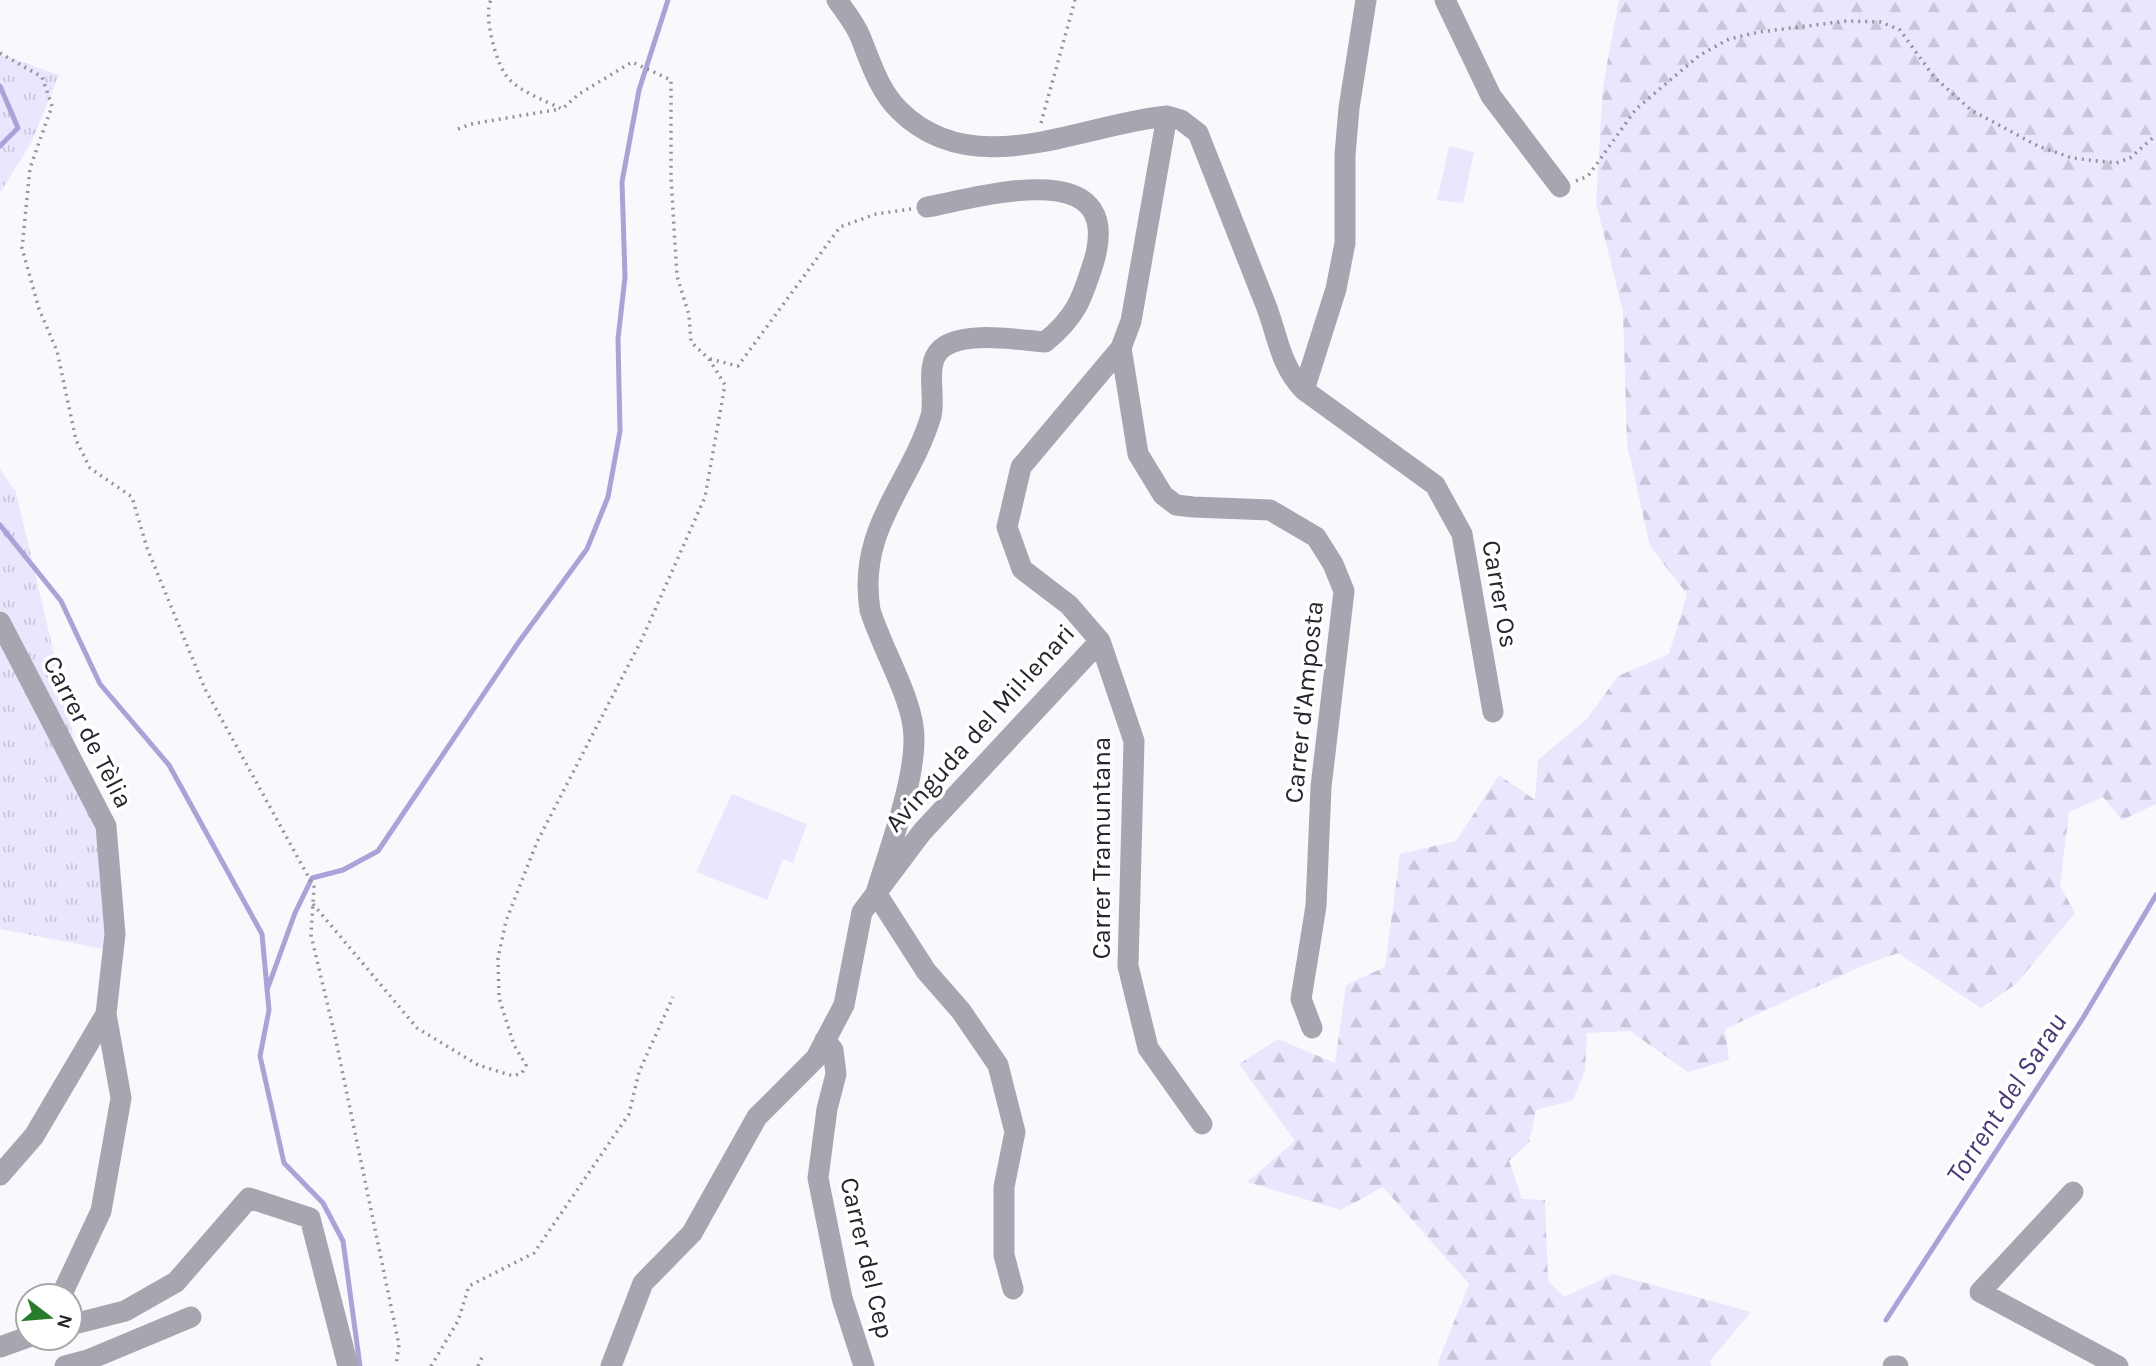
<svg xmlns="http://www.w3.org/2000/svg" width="2156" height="1366" font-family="Karla,sans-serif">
	<defs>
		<pattern id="grass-tufts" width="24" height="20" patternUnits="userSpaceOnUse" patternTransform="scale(1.75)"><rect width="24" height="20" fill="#eae6fe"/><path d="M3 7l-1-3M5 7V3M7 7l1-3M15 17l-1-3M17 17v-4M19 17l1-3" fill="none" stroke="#c9c5da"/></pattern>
		<pattern id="forest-firs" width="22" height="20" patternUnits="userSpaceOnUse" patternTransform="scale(1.75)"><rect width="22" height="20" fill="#eae6fe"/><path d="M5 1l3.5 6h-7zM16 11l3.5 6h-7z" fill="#c9c5da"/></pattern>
	</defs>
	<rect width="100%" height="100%" fill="#f9f8fd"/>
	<path fill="url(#grass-tufts)" d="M0 54 59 75 32 141 0 193Z
		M0 469 16 492 124 953 0 929Z"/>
	<path fill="url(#forest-firs)" d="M1619 0H2156V804L2122 820 2103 797 2069 812 2060 886 2075 913 2016 984 1981 1008 1898 953 1864 965 1725 1029 1729 1060 1688 1072 1630 1031 1587 1033 1585 1070 1573 1100 1536 1110 1529 1142 1509 1161 1522 1199 1545 1200 1548 1281 1564 1297 1613 1274 1751 1312 1709 1362 1712 1366H1439L1438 1362 1469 1284 1383 1187 1341 1210 1247 1182 1295 1141 1239 1064 1278 1039 1335 1063 1346 985 1385 967 1400 854 1456 841 1499 775 1535 800 1538 760 1587 719 1618 676 1669 654 1687 594 1650 546 1627 444 1623 312 1596 203 1603 86Z"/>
	<path fill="#eae6fe" d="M1449 146 1474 152 1463 203 1437 200Z
		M732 794 807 824 793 863 783 859 767 900 696 872Z"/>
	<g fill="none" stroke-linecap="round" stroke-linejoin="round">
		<path stroke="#aca1d8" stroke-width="5" d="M0 86 18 128 0 146
			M0 525 61 601 100 684 169 765 262 934 269 1010 260 1056 284 1163 323 1203 343 1241 360 1366
			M267 990 295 913 312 878 343 870 378 851 518 643 587 549 608 497 620 431 618 339 625 277 622 182 639 90 668 0
			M1886 1320 2083 1018 2156 895"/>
		<path stroke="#94939a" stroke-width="3.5" stroke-dasharray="2 5" stroke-linecap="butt" d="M0 53 42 77 52 106 30 168 22 248 39 309 57 351 76 440 90 468 132 497 147 548 205 689 314 887 311 935 335 1036 399 1345 396 1366
			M1041 123 1075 0
			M458 129 471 124 560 109
			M1576 181 1588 176 1636 109 1700 55 1729 39 1759 32 1847 21 1881 22 1900 30 1934 77 1971 110 2038 146 2072 158 2116 163 2130 158 2156 135
			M710 359 738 366 840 227 876 214 911 209
			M313 904 417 1028 478 1065 513 1076 522 1073 526 1065 514 1045 499 998 498 958 506 921 537 842 642 639 705 497 725 385 709 359 691 342 689 315 677 276 671 178V80L632 62 579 94 562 109C546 101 521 92 509 79 496 66 483 15 491 0
			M431 1366 458 1321 469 1286 534 1253 629 1114 639 1072 673 997
			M478 1366 483 1355"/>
		<path stroke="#a7a5af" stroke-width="21" d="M837 0C845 11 855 24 860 36 871 63 879 91 900 111 974 184 1082 124 1167 116
			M1445 0 1491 96 1560 187
			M927 207C982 197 1125 153 1094 261 1082 299 1076 317 1045 342 1018 340 962 330 941 349 924 364 936 396 931 416 910 486 857 528 870 610 881 646 908 691 913 726 920 769 889 850 876 893L926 971 961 1011 998 1065 1015 1132 1004 1187V1255L1013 1289
			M1121 348 1138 454 1163 495 1176 505 1193 507 1270 510 1316 537 1333 564 1344 591 1321 787 1316 906 1301 999 1312 1028
			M1304 390 1435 485 1462 534 1493 712
			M0 622 106 826 115 934 106 1014 34 1136 0 1175
			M1100 641 1134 741 1128 966 1148 1048 1202 1124
			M825 1040 833 1050 836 1074 827 1109 818 1178 842 1298 864 1366
			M2073 1192 1980 1292 2118 1366
			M61 1296 101 1211 121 1098 106 1014
			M70 1325 125 1311 176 1282 249 1198 310 1218 348 1366
			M0 1347 28 1337
			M65 1366 88 1360 191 1317
			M611 1366 643 1283 692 1233 757 1117 816 1058 844 1005 862 912 922 832 1100 641 1069 605 1022 569 1007 527 1021 467 1121 348 1131 321 1167 116 1181 120 1198 133C1221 192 1244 250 1267 308 1278 338 1281 367 1304 390L1336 289 1345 243V155L1349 108 1366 0
			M1893 1366H1898"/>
	</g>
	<g text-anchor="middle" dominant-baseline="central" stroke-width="7" stroke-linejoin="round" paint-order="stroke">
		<g font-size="26" fill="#26252d" stroke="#fff">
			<text transform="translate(1500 594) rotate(80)">Carrer Os</text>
			<text transform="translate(1304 702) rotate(-84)">Carrer d'Amposta</text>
			<text transform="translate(980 728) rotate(-48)">Avinguda del Mil·lenari</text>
			<text transform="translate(88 732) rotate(63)">Carrer de Tèlia</text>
			<text transform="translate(1101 848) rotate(-90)">Carrer Tramuntana</text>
			<text transform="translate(867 1258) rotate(77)">Carrer del Cep</text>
		</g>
		<g font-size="28" font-style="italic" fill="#4a387b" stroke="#fff">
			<text transform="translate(2006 1098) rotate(-57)">Torrent del Sarau</text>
		</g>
	</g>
	<g transform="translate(49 1317) rotate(106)"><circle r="33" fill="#ffffff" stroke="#a8a8ab" stroke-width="2"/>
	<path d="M0-5L12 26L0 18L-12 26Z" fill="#267c29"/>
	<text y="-10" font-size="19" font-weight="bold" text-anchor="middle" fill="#26252d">N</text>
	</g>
</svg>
